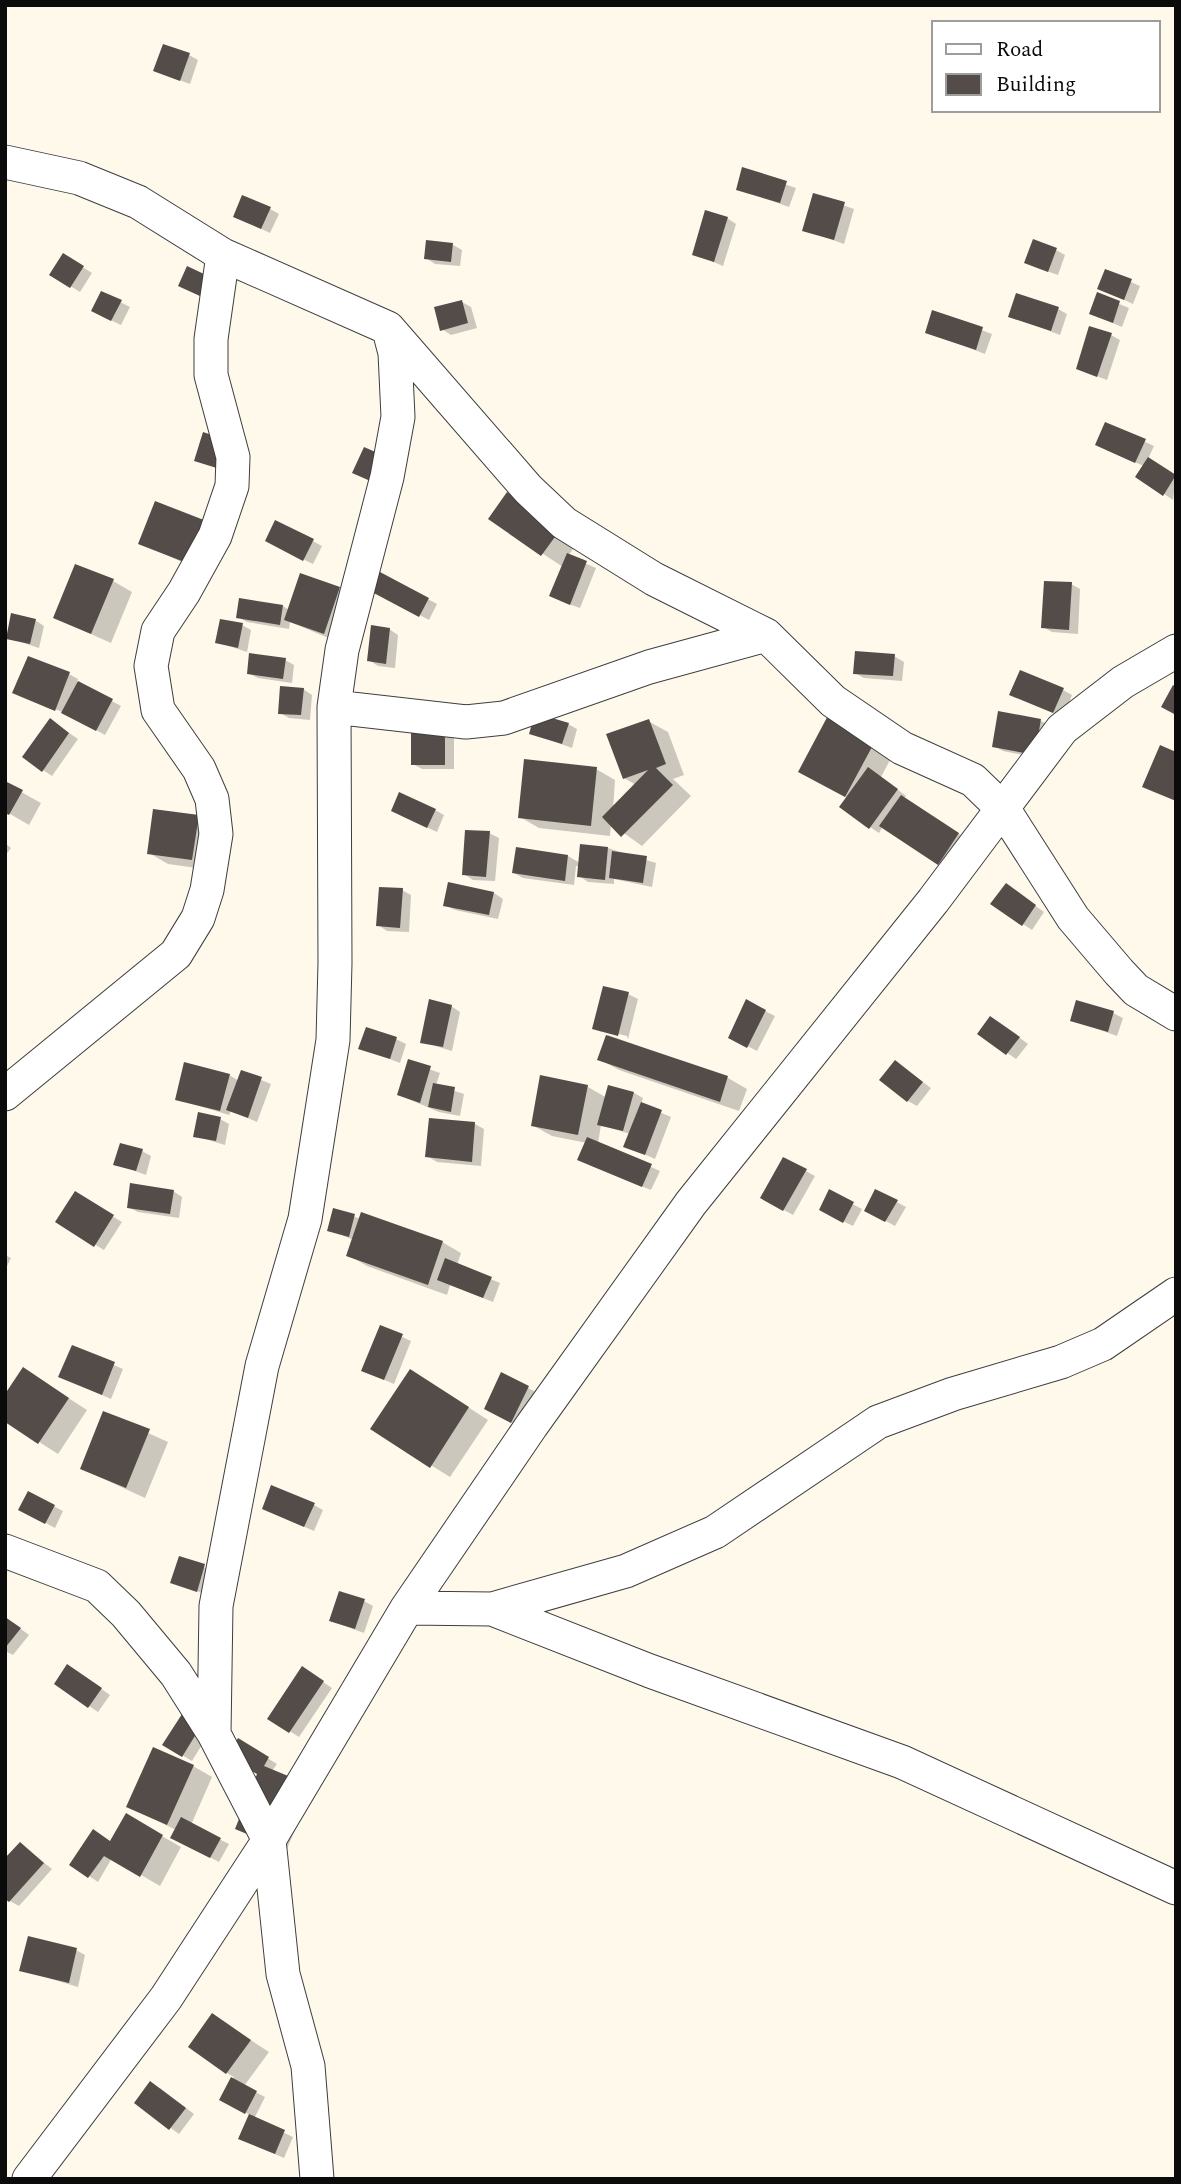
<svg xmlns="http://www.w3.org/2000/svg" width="1181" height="2184" font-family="Spectral,serif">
	<rect width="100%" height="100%" fill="#fef9eb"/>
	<path fill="#0003" d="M189 55 198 60 190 84 155 71Z
		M743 170 796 188 789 207 738 189Z
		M814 195 854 209 844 244 804 230Z
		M270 209 279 214 270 233 244 221Z
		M727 218 736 224 723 266 694 254Z
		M453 245 462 250 460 266 435 264 426 258Z
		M1056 250 1065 255 1058 275 1035 267Z
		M73 261 92 273 80 292 51 274Z
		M1106 271 1140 286 1133 304 1109 293Z
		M102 293 130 307 121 325 102 316Z
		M1098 295 1129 308 1122 327 1091 314Z
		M462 302 471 307 477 328 451 335 442 329Z
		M1058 309 1067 314 1060 335 1010 316Z
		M933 312 992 334 985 354 927 332Z
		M1111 335 1120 340 1107 380 1078 369Z
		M1106 424 1154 446 1148 459 1176 476 1173 500 1137 476 1144 466 1106 450Z
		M490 519 578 542 568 556 596 568 580 608 560 601 563 567Z
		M276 522 322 546 313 564 276 546Z
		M227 534 211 575 140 543Z
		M381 574 437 604 429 620 373 590Z
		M301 575 340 589 359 600 343 644 290 622 289 629 247 622 238 617 283 606 289 610Z
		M113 581 132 592 111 643 55 618Z
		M1071 584 1080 589 1078 634 1052 632 1043 627Z
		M35 620 44 626 39 648 8 638Z
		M242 625 251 630 247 652 217 642Z
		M389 629 398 635 395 668 378 666 369 660Z
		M894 656 904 662 902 681 864 678 855 673Z
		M285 660 294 665 292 683 258 678 248 673Z
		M69 674 78 679 77 682 121 706 105 735 65 713 14 693Z
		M303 689 312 695 310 720 289 718 280 713Z
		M1063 690 1072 695 1063 717 1019 697Z
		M832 711 897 747 881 777 906 796 904 798 977 846 958 874 883 826 879 833 870 827 848 798 819 782Z
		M648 721 668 732 684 775 673 779 691 796 642 846 611 824 610 836 539 828 520 817 596 769 615 780 613 809 636 785 624 778Z
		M1041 721 1050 726 1044 759 1003 751 994 746Z
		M568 724 577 729 572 748 531 733Z
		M59 726 78 739 52 776 43 770Z
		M412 727 454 732V769H422L413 764Z
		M5 783 41 803 29 825 5 811Z
		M435 810 444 815 437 832 402 816Z
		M198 817 211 870 168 864 149 853Z
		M489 833 499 838 495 881 473 880 464 874Z
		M5 843 11 848 5 856Z
		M582 846 608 848 656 863 652 887 614 879V884L588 882 579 876 580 867 576 866 574 885 523 878 514 873 518 849 568 856 580 863Z
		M402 890 411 895 409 932 387 931 378 925Z
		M1015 891 1044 912 1032 930 1023 924Z
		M494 893 503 899 498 919 455 910 445 905Z
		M628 994 638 999 628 1039 627 1036 602 1030V1032L594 1028Z
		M747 1002 775 1016 757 1051 730 1037Z
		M451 1006 460 1012 452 1051 422 1042Z
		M1113 1013 1123 1018 1117 1036 1072 1020Z
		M1000 1023 1028 1044 1016 1059 979 1033Z
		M608 1035 728 1078 747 1089 739 1111 619 1070 599 1059Z
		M396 1039 406 1044 400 1063 361 1048Z
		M409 1062 440 1073 436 1085 464 1094 460 1116 439 1112 399 1095Z
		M895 1062 931 1088 917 1106 908 1101Z
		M242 1072 271 1084 257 1122 231 1111 229 1115 177 1099 229 1075 239 1081Z
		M588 1087 607 1098 609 1087 634 1093 643 1098 641 1104 671 1117 655 1159 626 1146 630 1134 601 1125 598 1143 660 1171 651 1190 589 1165 587 1143 552 1136 532 1125Z
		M220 1119 229 1124 225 1145 195 1136Z
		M475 1124 484 1129 481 1166 437 1162 427 1156Z
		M142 1151 151 1156 146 1175 116 1164Z
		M784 1159 815 1176 793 1215 762 1198Z
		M173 1191 182 1197 179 1218 138 1212 128 1207Z
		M876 1191 906 1207 895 1226 866 1210Z
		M830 1192 862 1209 853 1226 830 1215Z
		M75 1194 122 1222 104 1250 58 1222Z
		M334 1211 442 1242 461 1253 457 1265 500 1283 493 1302 450 1285 447 1295 367 1266 348 1255 354 1240 329 1230Z
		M5 1255 11 1258 5 1270Z
		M381 1327 411 1341 394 1384 373 1375Z
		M73 1347 123 1369 111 1399 61 1377Z
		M502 1375 538 1393 521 1427 495 1414Z
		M42 1381 87 1410 58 1454 5 1420Z
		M429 1382 488 1420 450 1477 373 1429Z
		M104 1413 168 1442 145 1498 82 1469Z
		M29 1493 63 1511 55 1528 20 1509Z
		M314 1505 323 1510 314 1531 264 1509Z
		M180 1558 214 1571 207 1595 173 1582Z
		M364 1601 373 1606 364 1633 331 1621Z
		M5 1617 29 1635 13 1655 5 1651Z
		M77 1672 110 1695 98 1712 89 1706Z
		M311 1674 332 1688 299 1737 269 1718Z
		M220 1715 192 1761 165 1745Z
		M238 1740 277 1764 272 1771 312 1790 286 1851 260 1774Z
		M193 1766 212 1777 191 1825 229 1844 219 1862 181 1842 176 1830 128 1806Z
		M127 1816 181 1847 160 1886 112 1858 98 1882 89 1876 112 1844Z
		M20 1844 52 1869 19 1906 10 1901Z
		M76 1950 85 1955 78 1987 21 1970Z
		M212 2015 269 2052 244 2086 265 2097 254 2119 293 2137 284 2158 249 2143 250 2115 221 2099 234 2077 227 2073Z
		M160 2088 194 2114 179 2134 136 2103Z"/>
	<path fill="#534c49" d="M163 44 190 53 180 81 153 71Z
		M742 167 787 181 780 203 736 190Z
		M813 193 845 202 834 240 802 231Z
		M242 195 271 207 261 229 233 217Z
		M705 210 728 217 714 262 692 255Z
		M1033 239 1057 248 1048 272 1024 263Z
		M426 240 453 243 451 262 424 259Z
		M63 253 84 266 70 288 49 275Z
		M187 266 223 283 213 302 178 286Z
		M1105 269 1132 279 1124 300 1097 289Z
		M101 291 122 300 111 321 91 311Z
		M1097 292 1120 301 1113 323 1089 314Z
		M1016 293 1059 307 1051 331 1008 317Z
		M462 300 468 323 440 331 434 307Z
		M932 310 983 327 976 350 925 333Z
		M1089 326 1112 333 1097 377 1076 369Z
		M1105 422 1146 439 1135 463 1095 445Z
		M203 432 241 445 233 473 194 461Z
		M364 447 387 457 375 483 352 473Z
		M1148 457 1176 475 1163 496 1135 477Z
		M507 492 560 530 541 556 488 519Z
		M155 501 209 522 192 565 138 544Z
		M275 520 314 539 303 561 265 541Z
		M567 553 587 561 570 605 549 596Z
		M75 564 114 579 91 634 53 618Z
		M380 572 429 598 419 617 370 591Z
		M300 573 340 587 324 634 284 620Z
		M1044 581 1072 582 1069 630 1041 628Z
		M239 598 283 605 280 625 236 618Z
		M11 613 36 619 30 644 6 639Z
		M220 619 243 623 238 648 215 643Z
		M371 625 390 628 386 664 367 661Z
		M855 651 895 654 893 676 853 674Z
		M249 653 286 658 283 679 247 674Z
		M28 656 70 672 55 711 12 693Z
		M1020 670 1064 688 1053 713 1009 695Z
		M78 681 113 699 96 731 61 713Z
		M1173 685 1176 687V715L1161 707Z
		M280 686 304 688 301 715 278 714Z
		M832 708 879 734 845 797 798 772Z
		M998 711 1041 719 1035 755 992 747Z
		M535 713 569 723 562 744 529 734Z
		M50 718 69 733 42 772 22 757Z
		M649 719 666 764 656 768 673 785 621 837 602 817 648 770 623 779 606 734Z
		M411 725H445V765H411Z
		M1160 745 1176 752V801L1142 787Z
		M524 759 597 767 591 826 518 818Z
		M868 767 898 789 869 829 839 807Z
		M5 781 23 790 9 815 5 813Z
		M399 792 436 809 427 828 391 811Z
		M901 795 959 833 938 865 879 826Z
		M153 809 199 815 192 860 147 854Z
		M465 830 490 831 486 877 462 875Z
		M580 844 608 847 605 880 577 877Z
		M516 847 568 855 565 881 512 873Z
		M612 851 647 856 643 883 609 878Z
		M448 882 494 892 489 915 443 906Z
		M1006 883 1036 905 1022 926 990 904Z
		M379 887 403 888 400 928 376 926Z
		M603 986 629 992 618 1036 592 1029Z
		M429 999 452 1005 443 1047 420 1043Z
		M746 999 766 1010 747 1048 728 1038Z
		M1076 1000 1114 1011 1108 1032 1070 1021Z
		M990 1016 1020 1037 1006 1055 977 1034Z
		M366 1027 397 1037 390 1059 358 1049Z
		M606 1035 728 1076 720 1102 597 1060Z
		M408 1059 431 1066 420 1103 397 1095Z
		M895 1060 923 1082 907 1102 879 1080Z
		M184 1062 230 1074 220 1111 175 1100Z
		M241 1070 262 1077 248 1118 226 1110Z
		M540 1075 588 1085 578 1135 531 1126Z
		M433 1083 455 1087 451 1112 428 1107Z
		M608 1085 634 1092 623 1131 597 1125Z
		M641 1102 662 1110 645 1155 623 1147Z
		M198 1112 221 1117 216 1141 193 1137Z
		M429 1118 475 1122 472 1162 425 1157Z
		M587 1137 652 1164 642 1187 577 1160Z
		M120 1143 143 1149 136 1171 113 1165Z
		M783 1157 807 1169 783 1211 760 1198Z
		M130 1183 174 1190 170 1214 127 1208Z
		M829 1189 854 1202 843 1223 819 1210Z
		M875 1189 898 1200 885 1222 864 1211Z
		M75 1191 114 1215 94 1247 55 1222Z
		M333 1208 355 1214 349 1237 327 1231Z
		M361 1212 443 1241 428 1285 346 1256Z
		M445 1258 492 1277 483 1298 437 1280Z
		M380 1325 403 1334 384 1380 361 1371Z
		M72 1345 115 1362 102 1395 58 1377Z
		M23 1367 69 1398 38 1444 5 1422V1394Z
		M410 1369 469 1407 430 1468 370 1429Z
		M501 1372 529 1386 511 1423 484 1409Z
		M103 1411 150 1429 126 1488 80 1469Z
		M271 1485 315 1503 304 1527 262 1509Z
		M28 1491 55 1505 45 1524 18 1510Z
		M179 1556 205 1564 197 1592 170 1583Z
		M339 1591 365 1599 355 1629 329 1621Z
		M5 1617 21 1628 5 1648Z
		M67 1664 102 1688 88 1708 54 1684Z
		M302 1666 324 1681 289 1733 267 1719Z
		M193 1697 212 1708 182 1757 162 1745Z
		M238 1738 269 1757 264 1766 293 1778 266 1842 235 1829 257 1774 227 1756Z
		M153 1747 194 1765 167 1825 126 1807Z
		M126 1813 163 1835 140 1877 104 1856 88 1878 69 1865 93 1829 110 1841Z
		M181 1817 221 1838 210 1858 170 1838Z
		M20 1842 44 1863 9 1902 5 1899V1858Z
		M28 1936 77 1948 69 1983 19 1971Z
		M212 2013 251 2040 226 2074 188 2047Z
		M231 2077 257 2091 245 2114 219 2100Z
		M150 2081 186 2108 169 2130 134 2103Z
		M249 2114 285 2130 275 2154 238 2139Z"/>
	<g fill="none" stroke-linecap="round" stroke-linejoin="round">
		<defs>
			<path id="street" d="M5 162 79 178 138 202 223 255 388 328 528 489 564 523 654 579 766 635 833 701 902 748 973 780 1004 810 1073 918 1119 972 1136 990 1176 1014
				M334 707 466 722 504 718 649 667 766 635
				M5 1094 176 954 198 918 207 890 216 834 212 799 199 769 158 710 151 666 158 631 184 592 215 536 232 486 233 457 211 375V339L223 255
				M5 1551 97 1586 126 1614 176 1674 214 1734 269 1840 283 1974 308 2066 317 2179
				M407 1608 492 1609 626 1571 715 1532 878 1422 953 1394 1061 1362 1103 1344 1176 1294
				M492 1609 650 1671 902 1762 1176 1888
				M214 1734 216 1606 262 1366 305 1219 333 1040 335 963 334 707 342 650 387 477 398 417 395 353 389 330
				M29 2179 166 1998 269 1840 407 1608 532 1425 691 1203 933 901 1062 729 1123 682 1176 651"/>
		</defs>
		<use href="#street" stroke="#3e3e3e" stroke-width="35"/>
		<use href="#street" stroke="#fff" stroke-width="33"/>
	</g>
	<rect width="1181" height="2184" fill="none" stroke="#0b0b0b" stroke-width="14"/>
	<rect x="932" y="21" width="228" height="91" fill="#ffffff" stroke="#9d9d9d" stroke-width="2"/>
	<rect x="946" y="44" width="35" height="10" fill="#ffffff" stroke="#9d9d9d" stroke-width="2"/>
	<text x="996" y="56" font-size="21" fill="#0b0b0b">Road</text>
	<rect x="946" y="74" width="35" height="21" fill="#534c49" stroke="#9d9d9d" stroke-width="2"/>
	<text x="996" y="91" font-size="21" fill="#0b0b0b">Building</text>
</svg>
